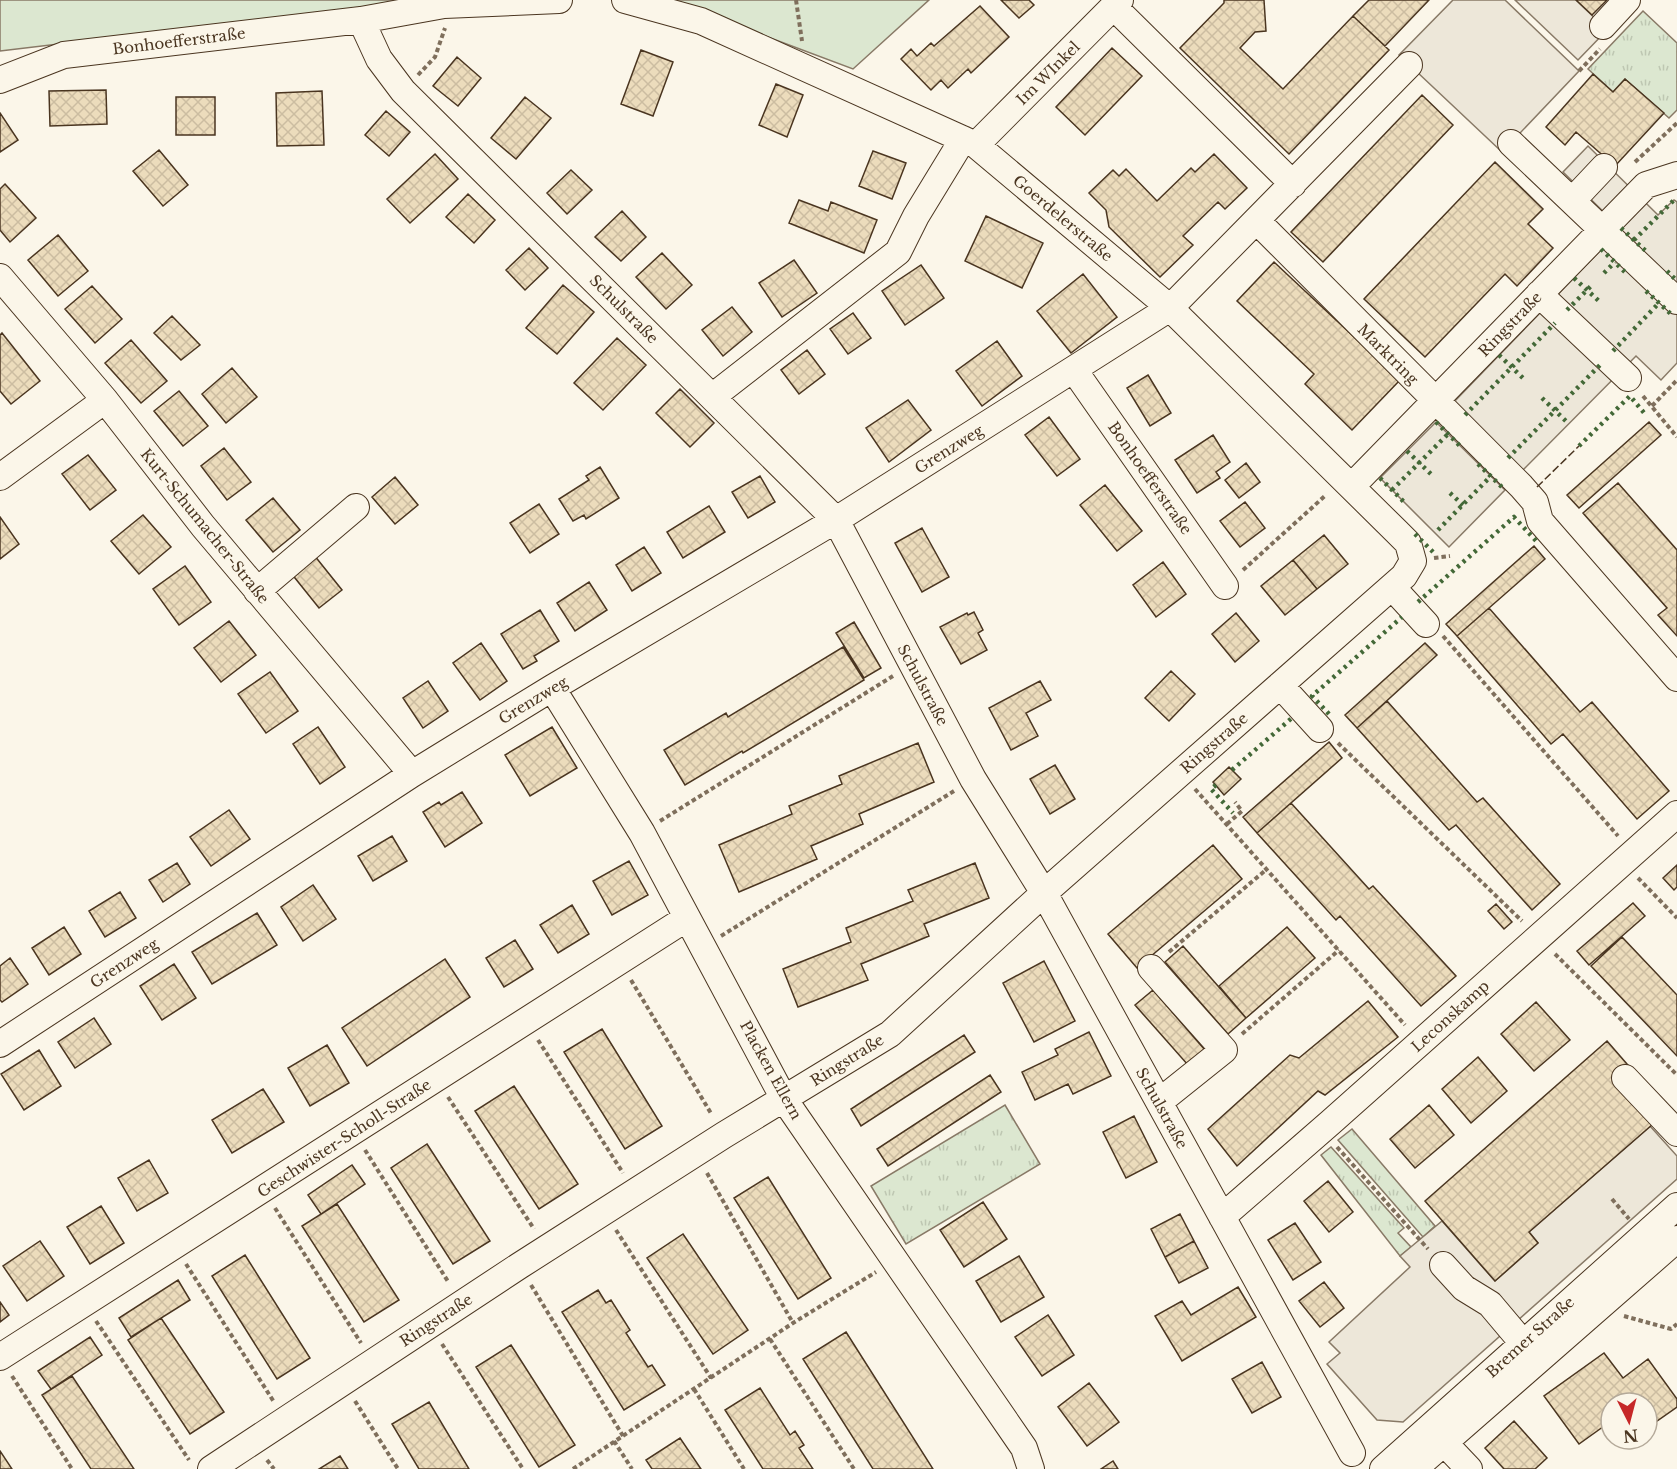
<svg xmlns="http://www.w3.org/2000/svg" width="1677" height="1469" font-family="'Libre Baskerville',serif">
	<defs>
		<pattern id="grass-tufts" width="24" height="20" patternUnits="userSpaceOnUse" patternTransform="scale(1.5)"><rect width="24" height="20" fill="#dce7d0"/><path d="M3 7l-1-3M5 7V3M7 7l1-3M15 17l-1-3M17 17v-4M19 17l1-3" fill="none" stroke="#bec7b2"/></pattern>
		<pattern id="building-cross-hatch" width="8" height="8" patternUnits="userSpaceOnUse" patternTransform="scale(1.5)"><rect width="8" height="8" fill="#ecdcbc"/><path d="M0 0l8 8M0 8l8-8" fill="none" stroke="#ccbda1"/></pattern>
	</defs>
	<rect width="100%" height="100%" fill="#fbf6e9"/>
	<path fill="url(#grass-tufts)" stroke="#887966" stroke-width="1.5" d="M1643 11 1677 43V110L1669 118 1625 79 1613 92 1588 69Z
		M1005 1105 1040 1164 906 1244 871 1186Z
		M1352 1129 1435 1226 1423 1237 1338 1140Z
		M1331 1147 1404 1228 1398 1233 1411 1247 1400 1256 1321 1155Z"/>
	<path fill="#dce7d0" stroke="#887966" stroke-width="1.5" d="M0 0H427L0 51Z
		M669 0H929L853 69Z"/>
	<path fill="#ede7d9" stroke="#887966" stroke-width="1.5" d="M1453 0H1505L1579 71 1502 152 1399 55Z
		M1515 0H1576L1607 30 1578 60Z
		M1588 146 1658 215 1674 200 1677 202V363L1661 380 1636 356 1522 471 1453 403 1621 229 1563 172Z
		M1436 422 1505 490 1449 547 1380 478Z
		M1650 1126 1677 1156V1179L1403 1422 1377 1420 1327 1364 1340 1353 1329 1342 1410 1267 1400 1256 1442 1221 1495 1281 1538 1243 1529 1232Z"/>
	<path fill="url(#building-cross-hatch)" stroke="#4a3520" stroke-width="1.5" d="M1001 0H1029L1034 5 1019 18Z
		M1224 0H1264L1266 31 1255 32 1240 48 1283 89 1353 16 1389 50 1289 154 1180 48 1224 3Z
		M1369 0H1429L1385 46 1353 16Z
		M1576 0H1607L1592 15Z
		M980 6 1009 37 971 73 968 69 948 88 941 80 931 90 901 59 911 49 917 56 931 43 934 46Z
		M1112 48 1142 76 1085 135 1056 107Z
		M641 50 673 62 653 116 621 104Z
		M457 57 481 78 458 106 433 86Z
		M1593 74 1613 92 1625 79 1664 113 1615 166 1576 132 1565 145 1546 127Z
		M776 84 803 95 787 137 759 125Z
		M106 90 107 124 50 126 49 91Z
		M322 91 324 145 277 146 276 93Z
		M1422 95 1453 125 1323 262 1291 232Z
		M176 97H215V135H176Z
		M525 97 551 118 516 159 491 138Z
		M386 111 410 132 389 156 365 135Z
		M0 113 18 140 0 152Z
		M159 150 188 185 163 206 133 171Z
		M873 151 906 163 892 199 859 186Z
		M435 154 458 179 410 223 387 199Z
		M1214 154 1247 188 1225 209 1218 202 1183 236 1193 245 1160 277 1109 227 1106 210 1089 193 1113 170 1119 176 1126 169 1157 201 1191 168 1195 172Z
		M1495 162 1543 209 1528 224 1553 248 1517 286 1505 274 1425 357 1364 299Z
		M571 170 592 190 567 214 547 193Z
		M5 184 36 218 10 242 0 230V189Z
		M468 194 495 220 474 243 446 217Z
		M799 200 828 211 831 202 877 220 864 253 789 223Z
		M622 211 646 237 621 261 595 237Z
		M986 216 1043 243 1022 288 965 261Z
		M58 235 88 271 58 296 28 260Z
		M529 248 548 268 525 290 506 270Z
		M662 253 692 285 666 309 636 277Z
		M794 260 817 293 782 317 759 283Z
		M1274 262 1400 380 1352 430 1305 384 1314 374 1237 301Z
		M921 265 944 298 905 325 882 291Z
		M1083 274 1117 317 1071 353 1037 311Z
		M563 285 594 312 557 354 526 328Z
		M92 286 122 319 95 343 65 309Z
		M732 307 752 332 723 356 702 330Z
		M853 313 871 338 848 354 830 329Z
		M172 316 200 345 181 360 154 333Z
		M2 333 40 381 11 404 0 391V335Z
		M617 338 646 365 603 410 574 383Z
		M131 340 167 381 141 403 105 363Z
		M997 341 1022 376 982 406 956 371Z
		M807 350 825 374 799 394 781 370Z
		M232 368 257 397 226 423 202 394Z
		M1148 375 1171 413 1150 426 1127 388Z
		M680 389 714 423 690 447 656 413Z
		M179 391 208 426 183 446 154 411Z
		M908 400 931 430 889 462 866 428Z
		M1049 417 1080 459 1057 476 1025 435Z
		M1649 422 1661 435 1579 508 1567 495Z
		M1213 435 1230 462 1216 472 1220 478 1197 493 1175 460Z
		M224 448 251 482 227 500 201 466Z
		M88 455 116 490 90 510 62 474Z
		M1246 463 1260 482 1239 498 1225 480Z
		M600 467 619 498 586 519 584 515 573 521 559 499 589 480 586 476Z
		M760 476 775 502 748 518 732 492Z
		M395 477 418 505 395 524 372 497Z
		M1618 483 1677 550V636L1658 615 1667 608 1583 513Z
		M1105 485 1142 531 1117 551 1080 505Z
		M273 498 300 530 273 552 246 520Z
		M1245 502 1265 528 1240 547 1220 521Z
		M539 504 559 534 530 553 510 523Z
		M709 506 725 532 683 558 667 532Z
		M143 515 171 547 139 574 111 541Z
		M0 517 19 544 0 559Z
		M922 528 949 577 922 592 895 543Z
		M1324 535 1348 564 1317 589 1293 560Z
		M1534 546 1545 559 1457 636 1446 624Z
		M644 547 661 573 632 591 616 565Z
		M314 555 342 590 319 608 291 573Z
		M1293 560 1317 589 1285 615 1261 586Z
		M1163 562 1186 594 1156 617 1133 585Z
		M185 566 211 602 179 625 153 589Z
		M589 582 607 610 575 631 557 603Z
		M1489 608 1580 712 1592 702 1669 791 1637 819 1563 734 1551 744 1457 636Z
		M540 610 559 641 534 656 537 661 523 669 501 634Z
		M974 612 983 630 978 633 987 650 961 664 940 627 967 613 968 615Z
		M1236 613 1259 641 1235 662 1212 634Z
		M229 621 256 655 221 682 194 648Z
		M854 622 881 668 864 678 836 633Z
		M481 643 507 681 480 700 453 663Z
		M1425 643 1437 655 1357 728 1345 715Z
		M843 647 864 680 743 753 742 751 685 785 664 750 726 713 728 717Z
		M1171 671 1195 694 1169 721 1145 698Z
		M270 672 298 711 266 733 238 694Z
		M428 681 448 711 423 728 403 698Z
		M1040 681 1051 700 1026 713 1038 736 1011 750 989 708Z
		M1387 701 1477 802 1483 798 1560 884 1532 910 1456 825 1449 830 1357 728Z
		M318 727 345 767 320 784 293 744Z
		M552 727 577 768 530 796 505 755Z
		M1329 742 1342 758 1257 833 1243 817Z
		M918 743 934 782 859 814 863 824 811 846 817 859 739 892 719 845 792 814 789 806 842 784 839 776Z
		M1055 765 1075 799 1050 814 1030 779Z
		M1229 767 1241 779 1224 795 1213 782Z
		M462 792 482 823 445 847 423 812 439 802 441 805Z
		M1291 803 1369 889 1373 886 1456 976 1421 1006 1340 916 1336 920 1257 833Z
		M229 810 250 839 211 866 190 837Z
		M392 836 407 861 373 881 358 856Z
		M1213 845 1242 879 1137 968 1108 934Z
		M629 861 648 895 612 915 593 881Z
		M177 863 190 884 163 902 149 880Z
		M975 863 989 898 924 924 929 936 861 964 868 980 798 1007 783 969 851 942 846 928 913 901 908 890Z
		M1677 865V887L1674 890 1663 878Z
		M313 885 336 919 303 941 281 907Z
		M120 892 136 918 105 937 89 911Z
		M1633 903 1645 916 1589 965 1577 951Z
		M1496 904 1512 922 1504 929 1488 911Z
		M572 905 589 934 558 953 540 925Z
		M257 913 277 945 212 984 192 952Z
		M64 927 81 954 49 975 32 948Z
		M1287 927 1315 958 1246 1018 1219 986Z
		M1622 937 1677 995V1056L1591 966Z
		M515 940 533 969 504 987 486 958Z
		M1183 946 1246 1018 1228 1034 1165 962Z
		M10 958 28 984 2 1002 0 1000V966Z
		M445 959 470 997 367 1066 342 1028Z
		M1044 961 1075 1021 1034 1042 1003 983Z
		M174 964 196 998 162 1020 140 986Z
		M1153 990 1205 1050 1188 1065 1135 1005Z
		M1368 1001 1398 1037 1325 1095 1318 1091 1237 1166 1208 1129 1290 1055 1299 1058Z
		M1536 1002 1570 1040 1534 1071 1501 1034Z
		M94 1018 111 1044 75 1068 58 1042Z
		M602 1029 662 1126 625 1149 564 1052Z
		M1089 1032 1111 1076 1073 1094 1068 1084 1035 1100 1022 1072 1058 1055 1055 1049Z
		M964 1035 975 1052 861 1126 851 1109Z
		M1607 1041 1633 1071 1653 1124 1529 1232 1538 1243 1495 1281 1425 1201Z
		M327 1045 349 1083 310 1106 288 1068Z
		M39 1050 61 1086 24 1110 1 1074Z
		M1478 1057 1507 1091 1471 1123 1442 1089Z
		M990 1075 1001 1092 888 1166 877 1149Z
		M514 1086 578 1184 539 1209 475 1111Z
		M263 1089 284 1122 232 1153 212 1120Z
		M1429 1105 1454 1135 1415 1168 1390 1139Z
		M1134 1116 1157 1162 1126 1178 1103 1132Z
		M427 1144 490 1241 453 1264 391 1168Z
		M149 1160 168 1193 137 1211 118 1178Z
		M352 1165 365 1184 321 1214 308 1195Z
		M768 1177 831 1278 798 1299 734 1198Z
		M1328 1181 1353 1212 1329 1232 1304 1201Z
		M983 1202 1007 1239 964 1267 940 1230Z
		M337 1204 399 1300 364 1322 302 1226Z
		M101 1206 124 1243 90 1264 67 1227Z
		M1180 1214 1194 1241 1165 1257 1151 1229Z
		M1295 1223 1321 1262 1293 1280 1268 1240Z
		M683 1234 748 1330 713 1354 647 1258Z
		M40 1241 64 1276 27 1301 3 1266Z
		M1194 1241 1208 1268 1179 1283 1165 1257Z
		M245 1255 310 1358 277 1379 212 1276Z
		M1019 1256 1044 1297 1001 1322 976 1281Z
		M178 1280 190 1300 131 1337 119 1318Z
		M1324 1282 1344 1308 1320 1327 1299 1301Z
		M1238 1287 1256 1317 1182 1361 1155 1316 1182 1301 1191 1315Z
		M598 1290 606 1303 611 1300 630 1330 626 1333 648 1367 652 1365 665 1385 624 1410 562 1312Z
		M0 1302 9 1315 0 1322Z
		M1048 1315 1074 1355 1042 1376 1015 1337Z
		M161 1318 224 1412 190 1434 128 1340Z
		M846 1332 933 1469H873L803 1359Z
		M90 1337 102 1355 51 1389 38 1371Z
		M511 1345 575 1445 539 1467 476 1367Z
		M1604 1353 1623 1378 1648 1359 1677 1399V1407L1647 1428V1403H1611V1430L1607 1424 1579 1444 1544 1396Z
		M1262 1362 1281 1397 1252 1413 1232 1379Z
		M72 1376 134 1469H91L42 1395Z
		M1089 1383 1119 1422 1087 1446 1058 1407Z
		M760 1388 790 1435 795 1431 804 1445 799 1448 813 1469H763L725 1410Z
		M429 1402 469 1469H419L392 1424Z
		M1514 1421 1547 1458 1535 1469H1504L1485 1448Z
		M680 1438 701 1469H652L646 1460Z
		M0 1451 12 1469H0Z
		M340 1456 348 1469H319Z
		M1113 1461 1118 1469H1101Z"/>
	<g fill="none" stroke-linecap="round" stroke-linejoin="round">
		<defs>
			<path id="minor" d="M1114 7 1293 184
				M361 20 379 59 403 91 836 520 973 779 1044 893 1352 1453
				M1603 26 1627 0
				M0 80 64 55 361 20 444 5 559 0
				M1511 143 1677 301
				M976 145 1120 0
				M1572 201 1604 167
				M1257 221 1521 486 1535 502 1540 521 1677 678
				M0 277 105 400 203 526 412 774
				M1539 294 1628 378
				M1074 370 1225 586
				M712 397 898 252 916 216 963 139
				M0 477 105 400
				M1352 486 1646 185 1677 175
				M1392 587 1426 624
				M257 591 356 507
				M1280 685 1320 729
				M552 688 642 833 784 1099 1024 1448 1031 1469
				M1151 968 1224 1050 1159 1102
				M0 1044 412 774 552 688 836 520 1170 308 1409 65
				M1625 1078 1677 1133
				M1222 1217 1331 1122 1677 814
				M1443 1265 1464 1288 1490 1304 1533 1355
				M0 1357 687 918
				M1432 1430 1469 1469
				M211 1469 519 1266 724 1135 890 1034 1044 893 1404 576 1413 561 1408 543 1396 531 1170 308 976 145 701 21 625 0
				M1383 1469 1677 1206
				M1414 1469 1677 1239"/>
		</defs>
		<use href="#minor" stroke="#4a3520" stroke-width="28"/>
		<path stroke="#7f6f5c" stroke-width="4" stroke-dasharray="4.5 3" stroke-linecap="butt" d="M796 0 802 41
			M1579 71 1600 49
			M418 75 435 57 445 28
			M1635 162 1677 123
			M1643 396 1677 437
			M1652 406 1677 380
			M1434 558 1450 556
			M1243 570 1326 495
			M1443 636 1618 836
			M1338 743 1522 921
			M1195 789 1405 1025
			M660 821 893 676
			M1227 824 1242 811 1235 802
			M1638 878 1677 918
			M721 936 954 791
			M1169 952 1267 869
			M1555 954 1677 1075
			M631 980 712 1115
			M1242 1034 1339 950
			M538 1040 623 1173
			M448 1097 534 1229
			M1337 1147 1428 1249
			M365 1150 449 1283
			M707 1173 793 1323
			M1612 1199 1629 1219
			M275 1208 361 1343
			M616 1230 711 1378
			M186 1264 274 1402
			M531 1285 623 1436
			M1624 1316 1671 1329 1677 1324
			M96 1321 189 1460
			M770 1339 854 1469
			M442 1344 523 1469
			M12 1376 72 1469
			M694 1389 744 1469
			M355 1401 398 1469
			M614 1441 632 1469
			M267 1460 274 1469
			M573 1469 793 1323 876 1272"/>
		<use href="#minor" stroke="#fbf6e9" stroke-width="26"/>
		<path stroke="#436837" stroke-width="4.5" stroke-dasharray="3 4.5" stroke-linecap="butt" d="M1621 228 1648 253
			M1634 240 1674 200 1677 202
			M1601 249 1627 274
			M1667 271 1677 281
			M1604 273 1615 262
			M1574 278 1600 302
			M1646 291 1672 315
			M1567 310 1593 284
			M1613 351 1659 303
			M1499 355 1524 379
			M1542 398 1569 424
			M1465 415 1555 323
			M1436 422 1460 446
			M1579 446 1630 396 1645 414
			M1407 451 1432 475
			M1508 458 1600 365
			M1478 464 1505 490
			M1380 478 1404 502
			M1392 490 1448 434
			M1450 493 1463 505
			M1438 530 1491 476
			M1415 534 1433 552
			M1418 602 1514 517 1538 543
			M1329 714 1312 696 1402 617
			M1232 770 1293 717
			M1216 785 1211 789 1233 813"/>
		<path stroke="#4a3520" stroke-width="1.5" stroke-dasharray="8 3" stroke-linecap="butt" d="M1537 487 1579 446"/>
	</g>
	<g text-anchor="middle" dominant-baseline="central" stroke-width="4.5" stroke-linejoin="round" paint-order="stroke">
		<g font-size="15" fill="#4a3520" stroke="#fbf6e9">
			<text transform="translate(179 41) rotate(-7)">Bonhoefferstraße</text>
			<text transform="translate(1048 73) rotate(-45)">Im WInkel</text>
			<text transform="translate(1063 218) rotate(40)">Goerdelerstraße</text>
			<text transform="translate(624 309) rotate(45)">Schulstraße</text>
			<text transform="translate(1510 324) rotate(-46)">Ringstraße</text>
			<text transform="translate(1388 354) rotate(45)">Marktring</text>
			<text transform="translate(949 449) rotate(-32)">Grenzweg</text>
			<text transform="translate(1150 478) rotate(55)">Bonhoefferstraße</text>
			<text transform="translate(205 526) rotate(51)">Kurt-Schumacher-Straße</text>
			<text transform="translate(923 685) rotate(62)">Schulstraße</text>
			<text transform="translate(533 700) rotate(-31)">Grenzweg</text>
			<text transform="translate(1214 743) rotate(-41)">Ringstraße</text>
			<text transform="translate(124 963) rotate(-33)">Grenzweg</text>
			<text transform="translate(1450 1016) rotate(-42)">Leconskamp</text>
			<text transform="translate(847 1060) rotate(-32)">Ringstraße</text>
			<text transform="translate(771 1070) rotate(61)">Placken Ellern</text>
			<text transform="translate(1162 1108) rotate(61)">Schulstraße</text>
			<text transform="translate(344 1138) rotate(-33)">Geschwister-Scholl-Straße</text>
			<text transform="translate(436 1320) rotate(-33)">Ringstraße</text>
			<text transform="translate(1530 1337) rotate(-42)">Bremer Straße</text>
		</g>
	</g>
	<g transform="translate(1629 1421) rotate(174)"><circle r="28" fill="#fbf6e9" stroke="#b4a999" stroke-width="1.5"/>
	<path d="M0-4.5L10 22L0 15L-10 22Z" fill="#c62828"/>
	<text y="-9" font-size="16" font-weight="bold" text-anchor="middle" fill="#4a3520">N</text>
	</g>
</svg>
